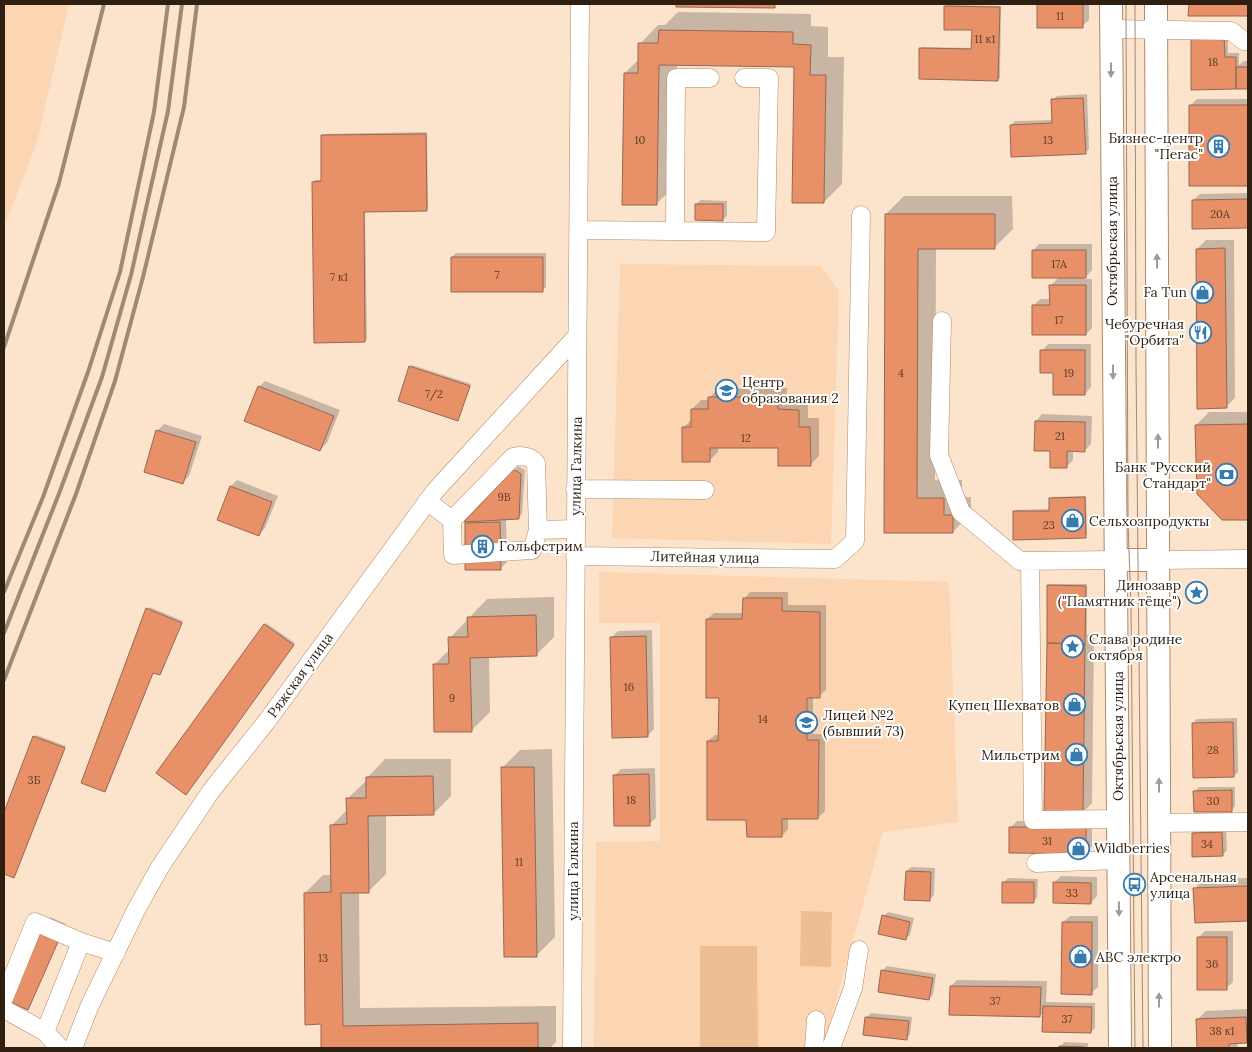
<svg xmlns="http://www.w3.org/2000/svg" width="1252" height="1052" font-family="Lora,serif">
	<rect width="100%" height="100%" fill="#fce3cc"/>
	<path fill="#fcd5b2" d="M4 4H69L37 142 4 227Z
		M620 264 821 266 839 291 831 544 612 538Z
		M599 572 949 582 958 822 883 832 823 1048H594L596 842 660 841V623H599Z"/>
	<path fill="#ecbe92" d="M801 911 832 912 831 967 800 966Z
		M700 946H757L758 1048H700Z"/>
	<path fill="#0003" d="M677 4H776L774 6H677Z
		M1038 4H1089V20L1082 26 1038 27Z
		M1190 4H1248V15H1190Z
		M947 5 1001 6 1000 78 998 80 921 49 922 47 973 48V29L945 7Z
		M678 12 811 14V26L828 27V57H844L842 184 824 202 795 66 677 64 675 186 656 204 625 73 639 59 640 44 658 25H665Z
		M1228 32V53H1239V65L1244 61H1248V88L1193 89Z
		M1087 94 1089 149 1085 153 1011 125 1015 121 1053 120V100L1057 96Z
		M1197 99H1248V184L1191 185 1190 106Z
		M427 132 428 208 427 210H365L367 339 365 341 313 182 315 180H323L322 136 324 134Z
		M1248 193V227L1194 228 1193 200 1200 194Z
		M904 196H1012L1013 229 994 248H936L935 480H962V497H971V513L953 532H885L886 214Z
		M701 200 727 201V216L722 220 696 204Z
		M1206 240H1234L1235 398 1226 407 1197 249Z
		M1039 244H1092V270L1084 279H1092V328L1086 334 1033 306 1040 299H1051V285L1059 277 1033 251Z
		M456 253H546V287L542 291 452 257Z
		M1048 344H1091V387L1085 394 1055 371 1042 351Z
		M412 365 471 384 458 420 410 367Z
		M265 381 340 410 327 443 320 450 259 387Z
		M787 388 786 401H808V418H819V456L810 465 779 447H718V452L709 461 683 428 692 419V409L701 400H710V397L718 389Z
		M1209 412H1248V519H1223L1196 425Z
		M1042 414 1092 416 1091 444 1084 451 1073 450V460L1066 467 1052 450 1036 421Z
		M164 424 202 436 189 476 183 482 157 431Z
		M518 466 525 470 522 514 518 518 506 519 507 562 500 569 466 523Z
		M237 480 278 496 265 528 259 535 231 486Z
		M1086 496 1087 535 1085 537 1014 512 1016 510 1050 509V498L1052 497Z
		M1050 584H1087V635H1094L1092 803 1083 812 1048 586Z
		M750 592H788V605H826V690L819 696 813 697V734H825V811L818 818H788V829L782 836 748 819 708 741 715 735H720V696L707 619 714 613H744V599Z
		M554 597V637L536 655 489 656 490 712 472 730 434 665 450 649V638L487 599Z
		M149 607 183 621 161 672 160 674 154 671 105 791 148 609Z
		M266 623 295 643 188 792 265 625Z
		M652 630 654 729 647 736 611 638 618 631Z
		M1237 718 1238 772 1234 776 1193 723 1197 719Z
		M36 735 66 746 14 877 4 873V815Z
		M552 749 555 937 537 955 502 768 520 750Z
		M385 759H451V796L433 814 386 815V874L368 892H359L360 1008 556 1006V1042L550 1048H341L322 1023 305 893 323 875H332V825L348 809V798L367 780V778Z
		M655 768 656 818 649 824 614 776 621 769Z
		M1199 787H1235V806L1231 811 1195 791Z
		M1017 821 1092 822V846L1085 853 1010 828Z
		M1226 828 1227 850 1223 855 1193 833 1197 829Z
		M911 867 935 868 934 895 929 900 907 871Z
		M1061 876 1097 877V896L1091 903 1054 883Z
		M1008 878 1038 879 1037 898 1033 902 1003 883Z
		M1248 878V920L1196 922 1195 888 1204 879Z
		M888 912 914 918 910 935 905 939 884 916Z
		M1070 916H1098V987L1091 993 1063 922Z
		M50 917 66 924 29 1007 49 919Z
		M1205 931H1233V982L1226 988 1198 938Z
		M887 966 936 974 933 995 929 999 879 991 883 970Z
		M957 980 1047 981 1046 1002 1095 1003V1028L1091 1032 1044 1012 1040 1016 951 986Z
		M1248 1009V1040L1247 1041 1237 1042 1238 1048H1199L1197 1020 1206 1011Z
		M871 1013 912 1017 910 1034 906 1039 867 1017Z
		M1064 1042 1088 1043V1048H1060Z"/>
	<path fill="#e89068" stroke="#976752" d="M676 4H775V8L676 7Z
		M1037 4H1083V28H1037Z
		M1189 4H1248V16H1188Z
		M944 6 1000 7 998 81 919 79V48L971 49 972 30H944Z
		M659 30 793 32V44L811 45 810 75H826L824 203H792L794 67 659 65 657 205H622L624 73H638V43H658Z
		M1224 35 1225 57H1236V89L1191 90V36Z
		M1236 67H1248V89H1236Z
		M1083 98 1086 154 1011 157 1010 125 1052 123 1051 99Z
		M1189 105H1248V186H1189Z
		M426 134 427 211 364 212 365 342 314 343 312 182 321 181V135Z
		M1248 199V228L1192 229V200Z
		M695 204H723V221L695 220Z
		M885 214H995V249H918L917 498H944V515H953V533H884Z
		M1225 248 1227 408 1197 409 1196 249Z
		M1032 250H1086V278H1032Z
		M451 257H543V292H451Z
		M1049 285H1086V335H1032V305H1050Z
		M1040 350H1085V395H1053V373H1040Z
		M409 366 470 386 458 421 398 401Z
		M258 386 334 416 320 451 244 421Z
		M708 397H778V409L799 410V427H810L811 466H778V448H710V462H682V427H691V409H708Z
		M1035 421 1085 422V452L1067 451V468H1050V451H1034Z
		M1248 424V520H1222L1197 494 1195 425Z
		M156 430 196 442 183 484 144 472Z
		M513 470 517 471 521 474 519 519 464 522Z
		M230 486 272 502 259 536 217 520Z
		M1085 497 1086 538 1013 540V511H1049V498Z
		M500 522 501 570H465V523Z
		M1047 585 1086 586 1085 644 1047 643Z
		M743 598H782V611L820 612V698H807V740H819L818 819H782V837H747L746 820H707V741H718L719 698H706V619H742Z
		M146 608 182 623 160 675 153 673 105 792 81 783Z
		M536 615 537 656 470 658 472 732H434L433 664H449L448 637H468L467 617Z
		M264 624 294 645 186 795 156 773Z
		M646 636 648 737 612 738 610 637Z
		M1047 643 1085 644 1083 814 1044 813Z
		M1233 722 1234 777 1193 778 1192 723Z
		M33 736 65 748 14 878 4 874V812Z
		M501 767H534L537 957H504Z
		M649 774 650 826H614L613 775Z
		M433 776 434 815 368 816 369 893H341L343 1026 538 1023V1048H321V1024L305 1025 304 893 331 892 330 825 347 824 346 798H366V777Z
		M1232 790V812H1194L1193 791Z
		M1009 827 1086 828V854L1009 853Z
		M1222 832 1223 856 1192 857V833Z
		M906 871 931 872 930 901 904 900Z
		M1002 882H1034V903H1002Z
		M1053 882 1091 883V904L1053 903Z
		M1248 886V921L1195 923 1193 888Z
		M882 915 910 922 906 940 878 934Z
		M47 918 65 926 28 1010 10 1002Z
		M1062 922H1092V995L1061 994Z
		M1197 937H1227V990H1197Z
		M881 970 933 978 929 1000 878 992Z
		M950 986 1041 987 1040 1017 949 1015Z
		M1043 1006 1092 1007 1091 1033 1042 1032Z
		M865 1017 909 1021 907 1040 863 1035Z
		M1246 1017 1247 1043 1229 1044V1048H1197L1196 1019Z
		M1059 1046 1084 1047V1048H1058Z"/>
	<g fill="none" stroke-linecap="round" stroke-linejoin="round">
		<defs>
			<path id="minor" d="M1111 29 1231 31 1244 41H1248
				M579 230 766 232 769 78H744
				M675 231 676 78H710
				M942 321 939 455 961 512 1020 561 1116 560
				M575 489 705 490
				M427 501 452 520 513 457C522 455 530 456 536 463L538 530 575 529
				M452 520 453 555 532 550 538 530
				M575 556 835 559 855 541 861 215
				M1158 560 1248 559
				M1030 561 1033 820 1119 819
				M1159 823 1248 822
				M1036 863 1119 860
				M4 998 35 922 81 942 116 953
				M4 1009 45 1032
				M60 1048 45 1032 81 942
				M73 1048 90 1005 136 910 160 867 211 791 267 721 435 491 577 336
				M572 1048 580 4
				M814 1048 816 1020
				M831 1048 853 988 859 950"/>
			<path id="major" d="M1111 4 1120 1048
				M1156 4 1160 1048
				M1116 560H1158"/>
		</defs>
		<use href="#minor" stroke="#b18a65" stroke-width="19"/>
		<use href="#major" stroke="#b18a65" stroke-width="24"/>
		<use href="#minor" stroke="#fff" stroke-width="18"/>
		<use href="#major" stroke="#fff" stroke-width="22"/>
		<path stroke="#9e8976" stroke-width="1" d="M1126 4 1128 523 1131 606 1135 1048
			M1135 4 1136 365 1143 1048"/>
		<path stroke="#9e8976" stroke-width="4" d="M4 347 59 183 104 4
			M4 592 43 497 88 372 120 272 154 112 168 4
			M4 633 60 491 102 377 131 275 168 111 182 4
			M4 680 76 494 115 381 143 277 184 107 197 4"/>
	</g>
	<defs><path id="oneway-solid" d="M-6-.8H1V-3.2L6.5 0L1 3.2V.8H-6Z" transform="scale(1.25)"/></defs>
	<g fill="#a19a93">
		<use href="#oneway-solid" transform="translate(1111 70) rotate(90)"/>
		<use href="#oneway-solid" transform="translate(1157 261) rotate(-90)"/>
		<use href="#oneway-solid" transform="translate(1113 372) rotate(90)"/>
		<use href="#oneway-solid" transform="translate(1158 441) rotate(-90)"/>
		<use href="#oneway-solid" transform="translate(1159 785) rotate(-90)"/>
		<use href="#oneway-solid" transform="translate(1119 909) rotate(89)"/>
		<use href="#oneway-solid" transform="translate(1159 1000) rotate(-90)"/>
	</g>
	<defs>
		<symbol id="building-ring" viewBox="-11 -11 22 22"><circle r="9.5" fill="#fff" stroke="#367bb0" stroke-width="1.5"/><path d="M-4-6H4V6H1V3H-1V6H-4ZM-2.5-4.3h1.7v1.8h-1.7ZM.8-4.3h1.7v1.8H.8ZM-2.5-1h1.7V.8h-1.7ZM.8-1h1.7V.8H.8Z" fill="#367bb0"/></symbol>
		<symbol id="shop-ring" viewBox="-11 -11 22 22"><circle r="9.5" fill="#fff" stroke="#367bb0" stroke-width="1.5"/><path d="M-5-2.5h2.3a2.7 3.5 0 0 1 5.4 0H5L5.5 6h-11ZM-1.5-2.5h3a1.5 2.3 0 0 0-3 0Z" fill="#367bb0"/></symbol>
		<symbol id="restaurant-ring" viewBox="-11 -11 22 22"><circle r="9.5" fill="#fff" stroke="#367bb0" stroke-width="1.5"/><path d="M-5-6h1v4h1v-4h1v4h1v-4h1v5L-1.5 .5V6h-2V.5L-5-1ZM5-6V6H3V1.5H1.5Q1.5-4 5-6Z" fill="#367bb0"/></symbol>
		<symbol id="school-ring" viewBox="-11 -11 22 22"><circle r="9.5" fill="#fff" stroke="#367bb0" stroke-width="1.5"/><path d="M0-5L7-2L0 1L-7-2ZM-4 1L0 2.5L4 1V4Q0 6-4 4Z" fill="#367bb0"/></symbol>
		<symbol id="bank-ring" viewBox="-11 -11 22 22"><circle r="9.5" fill="#fff" stroke="#367bb0" stroke-width="1.5"/><path d="M-6-4H6V4H-6ZM0-2.3a2.3 2.3 0 1 0 0 4.6a2.3 2.3 0 1 0 0-4.6Z" fill="#367bb0"/></symbol>
		<symbol id="sight-ring" viewBox="-11 -11 22 22"><circle r="9.5" fill="#fff" stroke="#367bb0" stroke-width="1.5"/><path d="M0-6L1.8-2.2L6-1.7L2.9 1.2L3.7 5.4L0 3.3L-3.7 5.4L-2.9 1.2L-6-1.7L-1.8-2.2Z" fill="#367bb0"/></symbol>
		<symbol id="bus-ring" viewBox="-11 -11 22 22"><circle r="9.5" fill="#fff" stroke="#367bb0" stroke-width="1.5"/><path d="M-5-6H5V4H4V6H2V4H-2V6H-4V4H-5ZM-3.5-4V0h7V-4ZM-3.5 1.2v1.5H-2V1.2ZM2 1.2v1.5H3.5V1.2Z" fill="#367bb0"/></symbol>
	</defs>
	<g fill-rule="evenodd">
		<use href="#building-ring" x="1206" y="134" width="25" height="25"/>
		<use href="#shop-ring" x="1190" y="280" width="25" height="25"/>
		<use href="#restaurant-ring" x="1188" y="320" width="25" height="25"/>
		<use href="#school-ring" x="714" y="378" width="25" height="25"/>
		<use href="#bank-ring" x="1214" y="462" width="25" height="25"/>
		<use href="#shop-ring" x="1060" y="508" width="25" height="25"/>
		<use href="#building-ring" x="470" y="534" width="25" height="25"/>
		<use href="#sight-ring" x="1184" y="580" width="25" height="25"/>
		<use href="#sight-ring" x="1060" y="634" width="25" height="25"/>
		<use href="#shop-ring" x="1062" y="692" width="25" height="25"/>
		<use href="#school-ring" x="794" y="710" width="25" height="25"/>
		<use href="#shop-ring" x="1064" y="742" width="25" height="25"/>
		<use href="#shop-ring" x="1066" y="836" width="25" height="25"/>
		<use href="#bus-ring" x="1122" y="872" width="25" height="25"/>
		<use href="#shop-ring" x="1068" y="944" width="25" height="25"/>
	</g>
	<g text-anchor="middle" dominant-baseline="central" stroke-width="4" stroke-linejoin="round" paint-order="stroke">
		<g font-size="11" fill="#5c3b26">
			<text x="1060" y="16">11</text>
			<text x="985" y="39">11 к1</text>
			<text x="1213" y="62">18</text>
			<text x="640" y="140">10</text>
			<text x="1048" y="140">13</text>
			<text x="1220" y="214">20А</text>
			<text x="1059" y="264">17А</text>
			<text x="497" y="275">7</text>
			<text x="339" y="277">7 к1</text>
			<text x="1059" y="320">17</text>
			<text x="901" y="373">4</text>
			<text x="1069" y="373">19</text>
			<text x="434" y="394">7/2</text>
			<text x="1060" y="436">21</text>
			<text x="746" y="438">12</text>
			<text x="504" y="497">9В</text>
			<text x="1049" y="525">23</text>
			<text x="629" y="687">16</text>
			<text x="452" y="698">9</text>
			<text x="763" y="719">14</text>
			<text x="1213" y="750">28</text>
			<text x="34" y="780">3Б</text>
			<text x="631" y="800">18</text>
			<text x="1213" y="801">30</text>
			<text x="1047" y="841">31</text>
			<text x="1207" y="844">34</text>
			<text x="519" y="862">11</text>
			<text x="1072" y="893">33</text>
			<text x="323" y="958">13</text>
			<text x="1212" y="964">36</text>
			<text x="995" y="1001">37</text>
			<text x="1067" y="1019">37</text>
			<text x="1222" y="1031">38 к1</text>
		</g>
		<g font-size="14" fill="#2e1f10" stroke="#fff" text-anchor="start">
			<text x="1203" y="138" text-anchor="end">Бизнес-центр<tspan x="1203" dy="16">"Пегас"</tspan></text>
			<text x="1187" y="292" text-anchor="end">Fa Tun</text>
			<text x="1184" y="324" text-anchor="end">Чебуречная<tspan x="1184" dy="16">"Орбита"</tspan></text>
			<text x="742" y="382">Центр<tspan x="742" dy="16">образования 2</tspan></text>
			<text x="1211" y="467" text-anchor="end">Банк "Русский<tspan x="1211" dy="16">Стандарт"</tspan></text>
			<text x="1089" y="521">Сельхозпродукты</text>
			<text x="499" y="546">Гольфстрим</text>
			<text x="1181" y="585" text-anchor="end">Динозавр<tspan x="1181" dy="16">("Памятник тёще")</tspan></text>
			<text x="1089" y="639">Слава родине<tspan x="1089" dy="16">октября</tspan></text>
			<text x="1059" y="705" text-anchor="end">Купец Шехватов</text>
			<text x="823" y="715">Лицей №2<tspan x="823" dy="16">(бывший 73)</tspan></text>
			<text x="1060" y="755" text-anchor="end">Мильстрим</text>
			<text x="1094" y="848">Wildberries</text>
			<text x="1150" y="877">Арсенальная<tspan x="1150" dy="16">улица</tspan></text>
			<text x="1096" y="957">АВС электро</text>
		</g>
		<g font-size="14" fill="#2e1f10" stroke="#fff">
			<text transform="translate(1112 241) rotate(-90)">Октябрьская улица</text>
			<text transform="translate(576 466) rotate(-89)">улица Галкина</text>
			<text transform="translate(705 557) rotate(1)">Литейная улица</text>
			<text transform="translate(300 675) rotate(-54)">Ряжская улица</text>
			<text transform="translate(1118 736) rotate(-90)">Октябрьская улица</text>
			<text transform="translate(573 871) rotate(-90)">улица Галкина</text>
		</g>
	</g>
	<rect width="1252" height="1052" fill="none" stroke="#2e1f10" stroke-width="10"/>
</svg>
